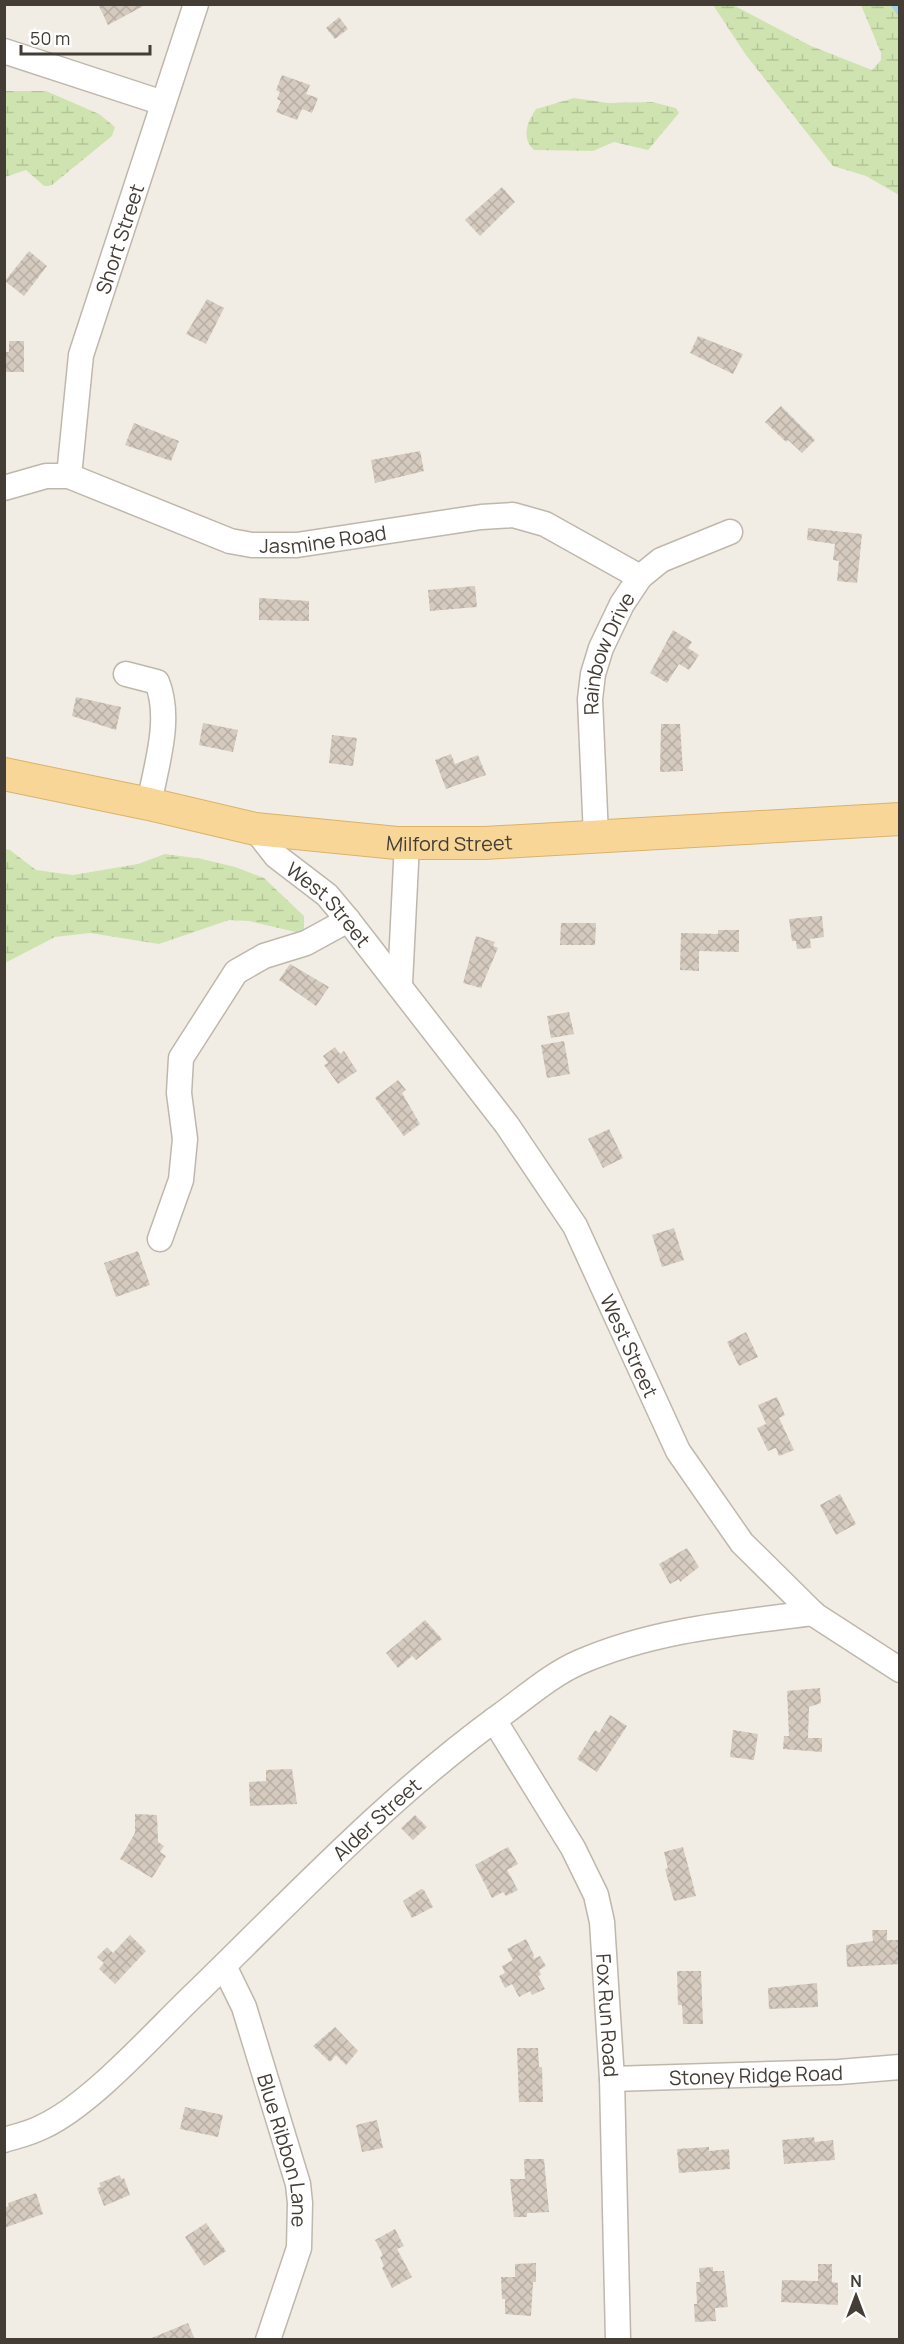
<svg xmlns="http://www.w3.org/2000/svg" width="904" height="2344" font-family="Manrope,sans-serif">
	<defs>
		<pattern id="wetland-marsh" width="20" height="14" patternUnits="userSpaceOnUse" patternTransform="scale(1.5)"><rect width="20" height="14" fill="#cfe3b0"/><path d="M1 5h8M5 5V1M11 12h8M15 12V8" fill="none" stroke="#b3c498"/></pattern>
		<pattern id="building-cross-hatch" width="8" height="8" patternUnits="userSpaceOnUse" patternTransform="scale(1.5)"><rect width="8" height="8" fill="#d5cabe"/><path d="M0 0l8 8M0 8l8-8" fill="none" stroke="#b8aea4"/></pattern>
	</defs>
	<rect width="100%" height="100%" fill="#f1ede5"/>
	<path fill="url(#wetland-marsh)" d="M713 5H733L811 46 872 70 881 60V53L861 5H899V195L866 176 833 166 746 55Z
		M5 91H46L99 114 115 127 112 136 52 185 44 186 26 170 5 177Z
		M574 98 608 103 652 102 676 108 679 113 648 150 614 142 593 151 534 150C521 138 527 122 536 109Z
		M5 849 10 850 36 870 73 875 138 864 165 854 202 859 235 867 264 878 304 916V934L249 921 229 920 159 944 90 933 55 937 5 963Z"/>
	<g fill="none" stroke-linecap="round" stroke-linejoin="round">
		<path stroke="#a4d2ea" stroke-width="5" d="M893 4 900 14"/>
	</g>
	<path fill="url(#building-cross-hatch)" d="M98 4H147L108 25Z
		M339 17 348 29 335 39 326 28Z
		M282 75 310 85 306 94 318 98 312 113 302 109 297 120 276 112 281 101 277 99 280 92 276 90Z
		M502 187 515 202 480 236 465 220Z
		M29 251 47 266 24 296 5 281Z
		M207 299 224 308 206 344 186 334Z
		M698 336 743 354 733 374 690 353Z
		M9 341H24V372H4V352H9Z
		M781 406 815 440 802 453 788 440 786 442 765 422Z
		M134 423 179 441 171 461 125 445Z
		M420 451 424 471 375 483 371 460Z
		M808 528 862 534 857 583 837 581 839 561 833 560 835 544 807 540Z
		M475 586 477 607 430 611 428 590Z
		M259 598 309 601V621L259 620Z
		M673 630 692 642 688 648 699 655 689 670 679 664 667 683 650 673Z
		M76 697 121 707 116 730 72 716Z
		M203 723 238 730 233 752 199 745Z
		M661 724H680L683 771 660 772Z
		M332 735 357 738 353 766 329 763Z
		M451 754 455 764 478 755 486 775 446 789 435 760Z
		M822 916 824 937 810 939 811 948 797 949 796 941H792L789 919Z
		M561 923H596L595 945H560Z
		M718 930H739V952L699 951V971L680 970 681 933 718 934Z
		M476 936 495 942 493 946 498 948 481 988 463 983Z
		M290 964 329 987 316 1006 279 980Z
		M569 1012 574 1034 551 1038 547 1016Z
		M564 1041 570 1074 547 1078 541 1045Z
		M335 1047 340 1054 344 1051 357 1071 338 1084 324 1065 328 1063 323 1056Z
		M398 1080 406 1090 402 1093 420 1124 404 1136 375 1098Z
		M609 1129 623 1158 603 1168 588 1139Z
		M674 1228 684 1260 662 1267 652 1235Z
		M138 1251 150 1285 116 1297 104 1263Z
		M746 1332 758 1357 739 1366 727 1342Z
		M777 1397 785 1415 779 1418 794 1450 779 1456 776 1448 768 1451 757 1428 766 1424 758 1405Z
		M840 1494 856 1524 836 1535 820 1505Z
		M687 1548 699 1567 680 1582 679 1579 670 1584 659 1564Z
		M425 1620 442 1639 416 1660 412 1656 398 1668 386 1653Z
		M820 1688 821 1703 809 1707 808 1738H822V1752L783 1749 784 1736H789L787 1691Z
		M610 1715 627 1726 597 1772 577 1759 595 1730 599 1733Z
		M733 1730 758 1734 754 1760 730 1757Z
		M292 1769 297 1804 250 1806 249 1782 266 1781V1770Z
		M135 1814 157 1815 158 1842 164 1846 160 1852 166 1856 152 1878 120 1859 135 1833Z
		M415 1815 427 1827 413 1840 401 1828Z
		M508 1847 518 1864 507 1870 518 1890 506 1896 503 1892 492 1898 475 1865Z
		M683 1847 696 1896 674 1901 665 1869 668 1868 664 1852Z
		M421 1889 424 1890 433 1907 412 1918 403 1901Z
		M872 1930H887V1940H900V1964L847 1967 846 1945 873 1941Z
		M130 1935 146 1951 115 1984 99 1969 104 1963 97 1957 107 1947 113 1953Z
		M526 1939 534 1955 533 1959 540 1956 546 1966 539 1970 541 1975 538 1976 545 1989 532 1995 530 1991 519 1997 512 1984 505 1988 499 1976 505 1973 502 1966 513 1960 507 1949Z
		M677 1971H701L703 2024H683L682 2005H678Z
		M817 1983 818 2007 769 2009 768 1988Z
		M335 2027 358 2051 346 2065 336 2055 330 2062 313 2046Z
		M517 2048H538L539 2067H542L543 2102H519Z
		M185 2107 223 2115 218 2137 180 2129Z
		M377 2120 383 2148 362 2152 356 2125Z
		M814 2137 815 2142 833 2140 835 2160 784 2164 782 2140Z
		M709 2147V2151L729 2149 730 2169 679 2173 677 2149Z
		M524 2159H544L549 2212 527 2213V2217H514L510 2179H525Z
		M120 2175 121 2179 124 2178 130 2195 104 2206 97 2188 101 2187 99 2183Z
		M36 2193 43 2214 4 2228V2208L9 2206 8 2203Z
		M206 2223 226 2251 204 2266 185 2237Z
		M395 2229 404 2246 397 2249 412 2277 392 2288 382 2268 384 2266 380 2257 383 2255 375 2240Z
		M536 2263V2282H533L531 2316 505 2314V2299H502L501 2277H515V2264Z
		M818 2264H832V2282L838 2283V2305L781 2302 782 2280 818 2281Z
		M713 2267V2271H724L728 2307 715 2308 716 2321 695 2322 694 2304H697L696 2282H700L699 2268Z
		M188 2323 195 2340H149V2339Z"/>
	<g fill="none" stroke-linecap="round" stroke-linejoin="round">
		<defs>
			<g id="minor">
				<path d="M4 51 163 103"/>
				<path id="s1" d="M69 476 81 355 196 4"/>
				<path id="s2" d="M4 488 46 476H69L230 541 252 545H297L481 517 513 515 545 524 640 577"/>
				<path d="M126 674 157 682C172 719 156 766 149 804"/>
				<path id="s3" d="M255 829 276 856 327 895 348 920 507 1125 575 1226 678 1451 742 1543 815 1615 900 1670"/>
				<path id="s4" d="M596 836 590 699 593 674 601 648 622 604 640 577 661 560 730 532"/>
				<path d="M400 984 407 843"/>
				<path d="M160 1239 181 1180 185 1139 179 1093 181 1058 236 972 264 956 306 943 348 920"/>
				<path id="s5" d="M494 1720 573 1848 596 1895 602 1922 612 2079 618 2340"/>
				<path id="s6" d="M224 1966 244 2007 298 2184 300 2203 299 2248 268 2340"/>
				<path id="s7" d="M612 2079 839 2072 900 2067"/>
				<path id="s8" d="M4 2140C17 2136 31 2133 42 2127 91 2105 155 2032 196 1993 295 1897 389 1796 501 1715 526 1697 552 1674 580 1662 653 1630 734 1623 813 1613"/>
			</g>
			<g id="major">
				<path id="s9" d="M4 774 149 804 255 829 397 843H485L900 819"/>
			</g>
		</defs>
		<use href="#minor" stroke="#bfb7ab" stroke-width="27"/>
		<use href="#major" stroke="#dbb269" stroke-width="34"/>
		<use href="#minor" stroke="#fff" stroke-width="24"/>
		<use href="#major" stroke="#f7d698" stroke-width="32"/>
	</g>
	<g text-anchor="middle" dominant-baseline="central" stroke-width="4.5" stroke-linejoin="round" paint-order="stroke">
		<g font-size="20" fill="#433d35" stroke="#fff">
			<text stroke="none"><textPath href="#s1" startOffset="244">Short Street</textPath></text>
			<text stroke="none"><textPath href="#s2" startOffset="334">Jasmine Road</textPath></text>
			<text stroke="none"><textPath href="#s4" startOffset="186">Rainbow Drive</textPath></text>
			<text stroke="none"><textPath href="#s9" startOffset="452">Milford Street</textPath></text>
			<text stroke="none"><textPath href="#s3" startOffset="106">West Street</textPath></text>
			<text stroke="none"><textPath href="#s3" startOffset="644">West Street</textPath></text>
			<text stroke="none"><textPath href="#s8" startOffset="496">Alder Street</textPath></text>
			<text stroke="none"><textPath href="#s5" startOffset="324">Fox Run Road</textPath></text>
			<text stroke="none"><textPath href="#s7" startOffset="144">Stoney Ridge Road</textPath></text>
			<text stroke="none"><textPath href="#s6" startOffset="195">Blue Ribbon Lane</textPath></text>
		</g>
	</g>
	<rect width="904" height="2344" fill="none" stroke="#433d35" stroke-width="12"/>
	<g transform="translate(856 2296)" stroke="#ffffff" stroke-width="4.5" paint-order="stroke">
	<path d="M0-4.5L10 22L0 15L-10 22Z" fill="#433d35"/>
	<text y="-9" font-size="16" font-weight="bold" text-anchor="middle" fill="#433d35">N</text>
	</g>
	<path d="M21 45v9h129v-9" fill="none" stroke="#433d35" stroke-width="3"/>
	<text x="30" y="45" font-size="18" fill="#433d35" stroke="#ffffff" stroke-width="4.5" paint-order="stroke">50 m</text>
</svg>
